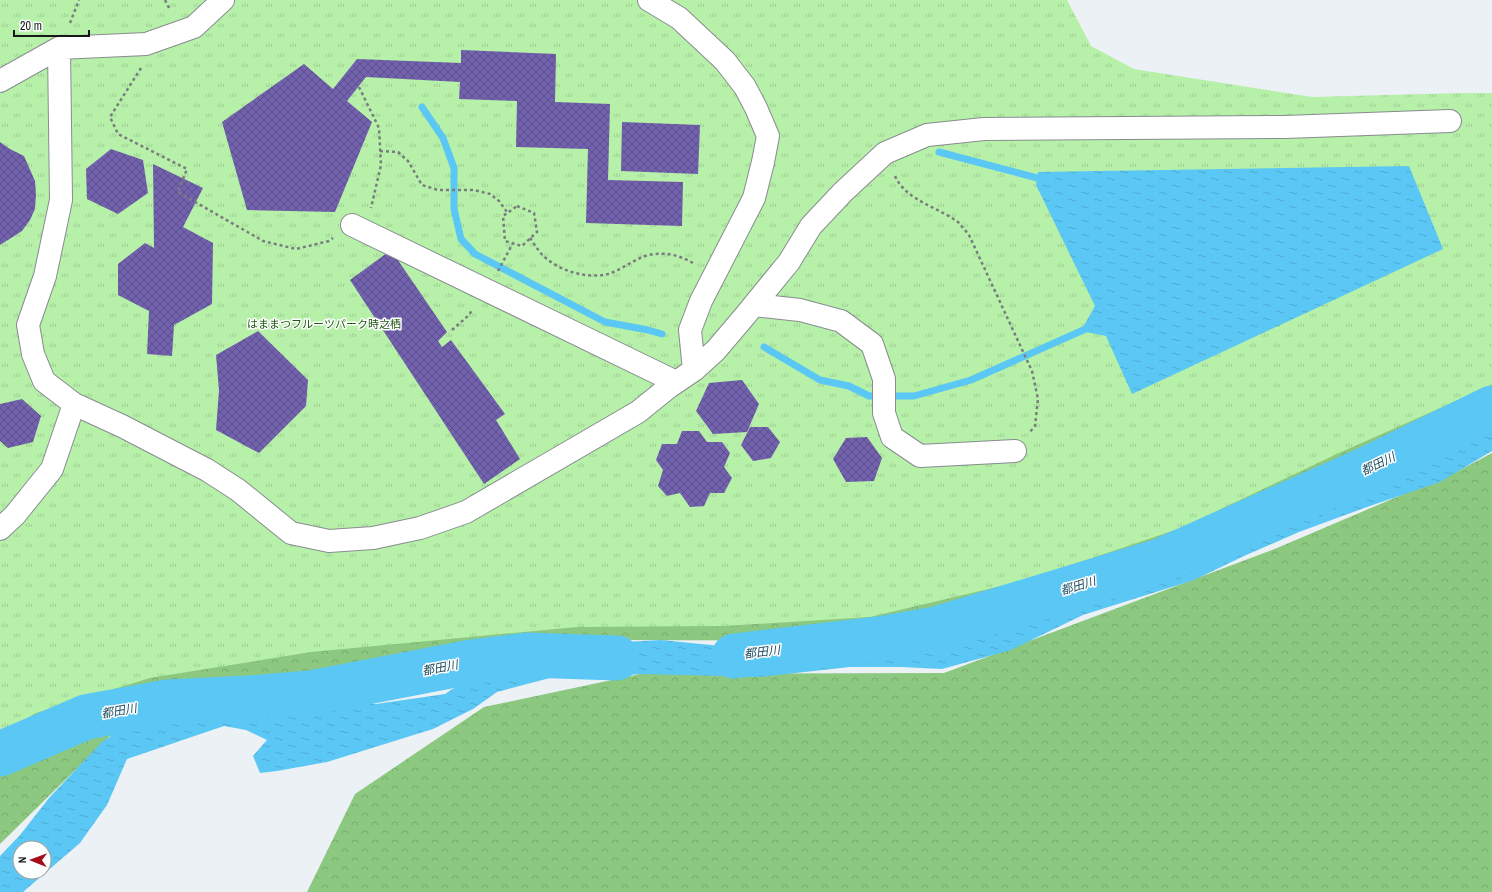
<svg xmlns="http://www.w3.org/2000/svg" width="1492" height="892" font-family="'Archivo Narrow','Noto Sans JP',sans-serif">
	<defs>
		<pattern id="forest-crowns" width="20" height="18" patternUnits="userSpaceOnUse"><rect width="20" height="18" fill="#8cc880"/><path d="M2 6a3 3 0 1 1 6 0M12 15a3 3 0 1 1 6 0" fill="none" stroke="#78ab6e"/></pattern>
		<pattern id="park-tufts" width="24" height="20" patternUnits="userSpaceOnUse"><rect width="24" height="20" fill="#b6f0a9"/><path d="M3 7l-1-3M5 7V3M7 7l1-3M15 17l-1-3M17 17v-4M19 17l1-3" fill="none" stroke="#9ccd91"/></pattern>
		<pattern id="water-ripples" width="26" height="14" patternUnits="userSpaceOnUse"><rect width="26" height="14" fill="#5bc7f4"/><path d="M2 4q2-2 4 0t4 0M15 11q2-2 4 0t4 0" fill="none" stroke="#4eaad1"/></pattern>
		<pattern id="building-cross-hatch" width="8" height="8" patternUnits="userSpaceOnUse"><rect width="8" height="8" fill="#7262ae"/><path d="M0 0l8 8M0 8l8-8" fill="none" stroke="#5d508d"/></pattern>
	</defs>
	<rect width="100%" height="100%" fill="#ecf1f5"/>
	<path fill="url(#forest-crowns)" d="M1492 261V407L1461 412 1129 571 862 641 611 640 327 683 110 736 0 844V541Z
		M1492 453V892H307L355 794 484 707 640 674 944 673 1277 548 1460 470Z"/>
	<path fill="url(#park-tufts)" d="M0 0H1067L1091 46 1134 69 1312 97 1462 93H1492V385L1339 453 1181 528 1027 580 870 617 724 626 577 627 311 652 150 678 36 713 0 735Z"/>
	<path fill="url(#water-ripples)" fill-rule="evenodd" d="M1409 166 1443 249 1132 394 1106 336 1081 331 1095 306 1036 185 1038 172Z
		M1492 423V451L1440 482 1367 507 1299 532 1244 556 1194 580 1083 615 1011 650 942 669 901 667H850L759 677 646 674 550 678 497 692 473 709 433 729 327 762 277 771 260 773 253 756 267 740 246 730 224 726 127 759 107 805 80 843 23 892H0V856L20 835 49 798 102 742 139 717 187 708H260L289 714 318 709 353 700 376 704 445 694 474 675 607 643 661 640 731 647 839 650 957 636 1022 624 1089 603 1193 564 1340 502 1417 464 1480 425ZM20 848H44V872H20Z"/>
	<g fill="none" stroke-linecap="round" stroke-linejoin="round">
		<path stroke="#5bc7f4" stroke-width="7" d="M422 107 443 138 454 168V209L461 239 475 254 605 322 648 330 662 334
			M939 152 1045 180
			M764 347 820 380 849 386 869 396H914L971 380 1090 327"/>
		<path stroke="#5bc7f4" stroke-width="45" d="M734 656 885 638 936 629 1160 561 1367 469 1492 408
			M0 754 86 717 168 702 248 698 310 693 471 662 527 655 617 658"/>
	</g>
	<path fill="url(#building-cross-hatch)" d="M461 50 556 54 555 102 610 104 608 180 683 182 682 226 586 223 588 149 516 147 517 101 459 99 460 82 366 77 347 101 372 122 335 212 247 210 222 122 304 64 333 89 357 59 461 63Z
		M622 122 700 125 698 174 621 171Z
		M0 142 10 149 24 156 35 181 36 194 35 209 30 220 22 231 0 245Z
		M111 149 143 160 148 193 118 214 87 199 86 169Z
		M153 164 203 188 183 227 213 243 212 304 174 325 172 356 147 354 149 311 118 295V264L145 243 154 248Z
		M391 250 447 332 438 341 442 347 451 340 505 414 496 420 520 459 484 484 350 280Z
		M258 331 308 380 306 406 259 453 216 430 219 390 216 355Z
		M742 380 759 404 747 432 713 434 696 411 709 383Z
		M22 399 41 416 33 442 8 448 0 441V404Z
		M750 427H768L780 442 771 458 753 461 741 445Z
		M682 431H699L707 442H722L730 453 724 467 732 478 724 493H710L704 506 690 507 680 493 667 496 658 486 663 470 656 460 662 444H677Z
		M867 437 882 458 874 481 846 482 833 459 846 438Z"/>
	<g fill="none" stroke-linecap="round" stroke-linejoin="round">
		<defs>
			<path id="minor" d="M649 0 679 18 725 61 745 87 756 108 768 136 763 162 754 198 701 301 690 330 694 370
				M59 48 61 200 45 276 28 325 33 354 44 381 74 404 122 426 207 470 238 490 291 533 329 541 373 538 420 528 466 512 638 412 669 387 694 370 716 350 744 317 789 262 811 226 843 192 885 153 927 135 984 129 1285 127 1450 121
				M0 81 59 48 146 44 194 27 223 0
				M352 225 676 382
				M754 305 800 310 841 321 872 344 884 379V413L892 437 920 456 1015 451
				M0 529 15 515 52 469 74 404"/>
		</defs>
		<use href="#minor" stroke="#888c90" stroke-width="24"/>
		<path stroke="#7a7d80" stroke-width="2.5" stroke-dasharray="3 3" stroke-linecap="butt" d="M165 0 170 10
			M70 23 79 0
			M141 68 110 117 118 134 187 169 178 192 263 241 296 249 329 241 333 238
			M359 87 379 128 381 165 371 208
			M380 151 398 152 408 161 422 185 438 190H474L490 194 499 201 507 212
			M895 176C906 201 939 207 959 223 962 227 966 231 969 235L1032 371 1038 399 1035 426 1029 433
			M517 206 534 213 537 232 522 246 505 241 503 216Z
			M530 238C535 245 540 254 547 259 563 272 588 279 608 274 618 271 628 264 638 259 656 250 676 253 693 263
			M498 271 513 243
			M452 330 469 315 472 310"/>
		<use href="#minor" stroke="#fff" stroke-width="22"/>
	</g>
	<g text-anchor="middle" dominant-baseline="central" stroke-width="3" stroke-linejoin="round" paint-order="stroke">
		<g font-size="11" fill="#205912" stroke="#fdfefe">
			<text x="324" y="324">はままつフルーツパーク時之栖</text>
		</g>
		<g font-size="12" font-style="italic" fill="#224f62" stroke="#fdfefe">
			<text transform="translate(1378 464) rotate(-26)">都田川</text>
			<text transform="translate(1078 586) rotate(-17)">都田川</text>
			<text transform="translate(762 652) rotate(-7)">都田川</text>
			<text transform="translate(440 668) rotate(-11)">都田川</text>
			<text transform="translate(119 711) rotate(-10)">都田川</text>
		</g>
	</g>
	<g transform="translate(32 860) rotate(271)"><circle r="19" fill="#fdfefe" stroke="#a1a2a2"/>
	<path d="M0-3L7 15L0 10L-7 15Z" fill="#a50c1c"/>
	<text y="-6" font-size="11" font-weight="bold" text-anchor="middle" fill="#161819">N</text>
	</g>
	<path d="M14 30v6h75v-6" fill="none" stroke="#161819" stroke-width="2"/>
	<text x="20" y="30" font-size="12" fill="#161819" stroke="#fdfefe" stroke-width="3" paint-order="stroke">20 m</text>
</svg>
